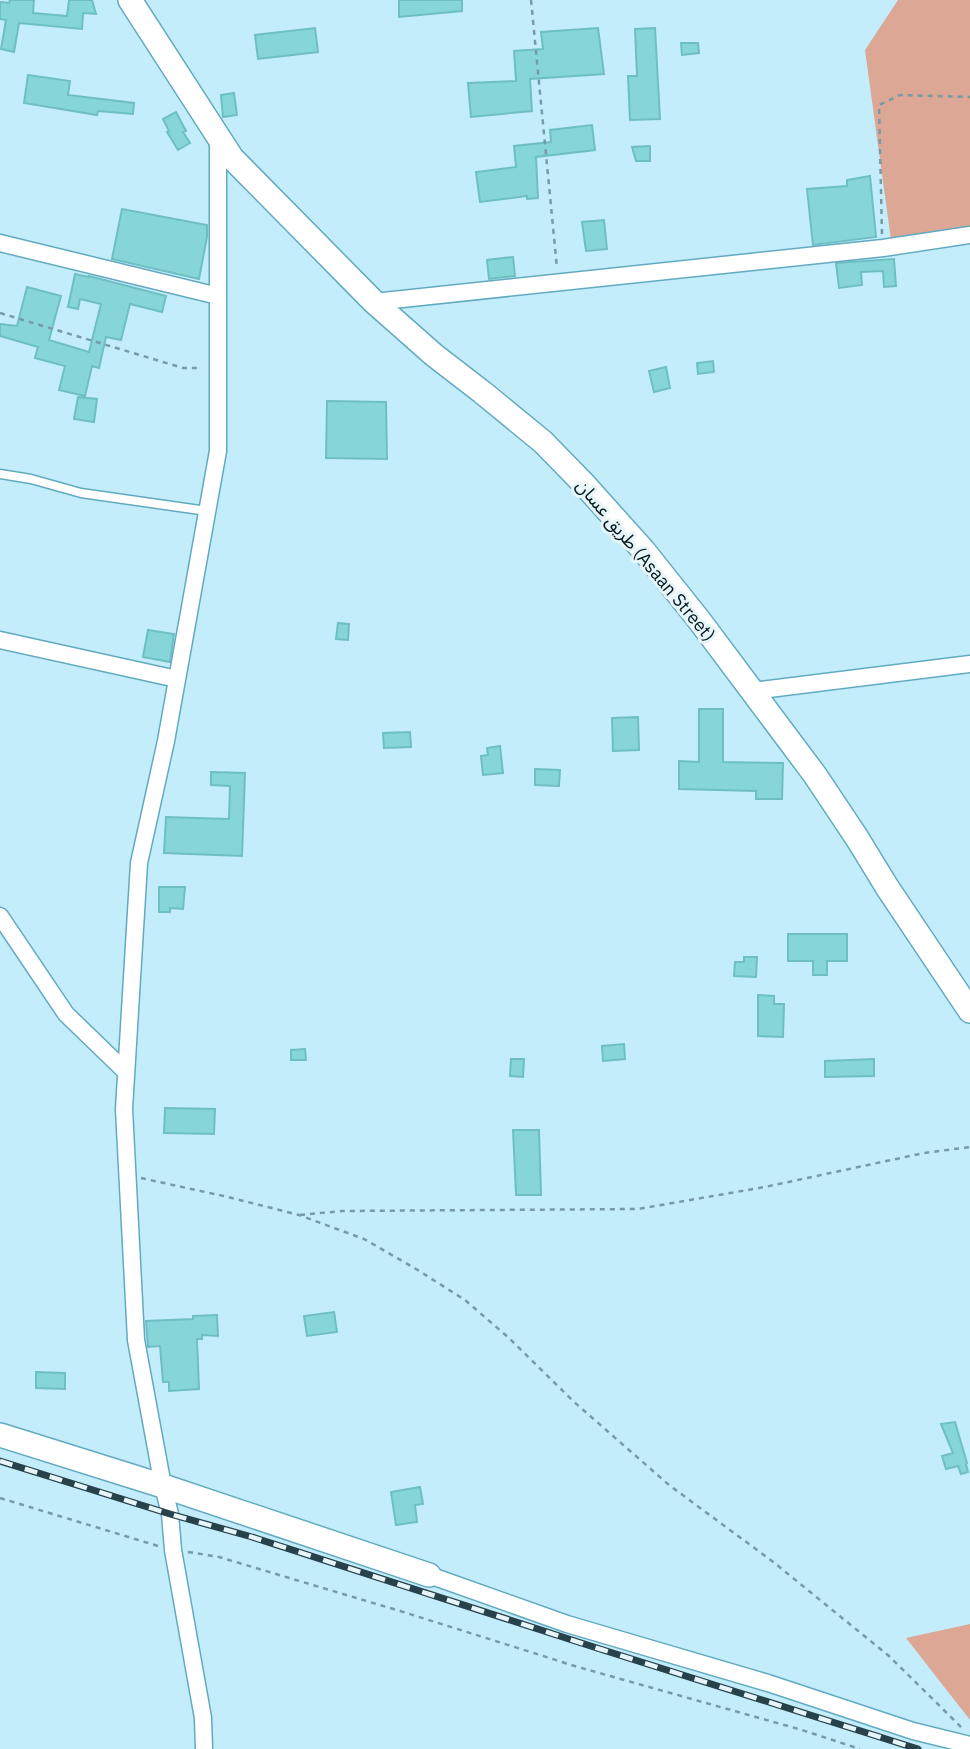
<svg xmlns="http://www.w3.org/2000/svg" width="970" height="1749" font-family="'IBM Plex Sans','Noto Sans Arabic',sans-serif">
	<rect width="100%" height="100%" fill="#c3edfb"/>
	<path fill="#dda795" d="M898 0H970V228L891 240 865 50Z
		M970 1624V1720L906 1638Z"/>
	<path fill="#86d6d9" stroke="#6ebfc2" stroke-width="2" d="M10 0H34L33 13 67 16 69 0H92L96 14 83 13 82 29 19 23 14 52 1 49 6 20 0 19V2L9 3Z
		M399 0H462V11L399 17Z
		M315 28 318 52 258 59 255 35Z
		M598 28 604 74 530 79 532 111 471 117 468 83 516 81 514 51 543 49 541 32Z
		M655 28 660 119 630 120 628 76H637L635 29Z
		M681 43H698L699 53 682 55Z
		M28 75 70 81 68 95 134 103 133 114 98 111 97 115 24 103Z
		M234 93 237 115 223 117 221 95Z
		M176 112 186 131 183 132 190 143 178 150 167 132 169 131 163 119Z
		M592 125 595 150 536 157 538 198 527 199V196L480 202 476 172 516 167 514 146 551 142 550 130Z
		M650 146V161H636L632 147Z
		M870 176 876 237 813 245 807 189 847 186V180Z
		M122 209 207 225V237L199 279 112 259Z
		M604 220 607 249 586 251 582 222Z
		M513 257 515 276 489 279 487 260Z
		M894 259 896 286 884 287 883 271 861 272 862 285 839 288 836 263Z
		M75 274 89 277V276L166 296 162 312 130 304 121 340 106 337 99 368 92 366 85 396 59 390 65 366 35 358 38 347 0 336V324L17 326 27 287 61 296 49 340 89 352 101 304 80 299 78 309 68 307Z
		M713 361 714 372 698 374 697 363Z
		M666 367 670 388 654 392 649 371Z
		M78 397 97 399 94 422 74 419Z
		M327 401 386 402 387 459 326 458Z
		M338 623 349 624 348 640 336 639Z
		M148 630 174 634 170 662 143 657Z
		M699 709H723V762L783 763 782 799H756V791L679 789V761L699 762Z
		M638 717 639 750 613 751 612 718Z
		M410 732 411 747 384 748 383 733Z
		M500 746 503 773 483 775 481 756 488 755 487 748Z
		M535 769 560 770 559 786 535 785Z
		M211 772 245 773 242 856 164 853 166 817 229 819 230 786 211 785Z
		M159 887H185L183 909 170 908V912H159Z
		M788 934H847V961H827V975H813V961H788Z
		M744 957H757L756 977 734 976 735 962H744Z
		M758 995 774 996V1004H784L783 1037 758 1036Z
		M624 1044 625 1059 603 1061 602 1046Z
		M305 1049 306 1060H291V1050Z
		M511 1059H524L523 1077 510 1076Z
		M874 1059V1076L825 1077V1061Z
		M165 1108 215 1109 214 1134 164 1133Z
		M513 1130H539L541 1195H516Z
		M334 1312 337 1332 307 1336 304 1316Z
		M217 1315 218 1336 202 1335V1339H197L199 1389 169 1391V1382H163L160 1346 148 1347 146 1321 193 1319V1316Z
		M36 1372 65 1373V1389L36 1388Z
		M955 1422 967 1463 966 1464 968 1472 961 1474 958 1466 946 1469 942 1456 953 1453 941 1424Z
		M420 1487 423 1504 415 1505 417 1522 396 1525 391 1492Z"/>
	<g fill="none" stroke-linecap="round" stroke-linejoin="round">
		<defs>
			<path id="lane" d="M0 474 31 479 81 493 207 511"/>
			<path id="street" d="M0 243 218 296
				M374 302 883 248 970 235
				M0 640 177 679
				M753 691 970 664
				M0 916 66 1014 126 1072
				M429 1575 567 1624 768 1683 913 1731 970 1745
				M204 1749 203 1718 173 1550 170 1514 163 1486 136 1340 124 1109 139 863 166 741 218 451V138"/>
			<path id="secondary" d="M130 0 232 158 374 302 434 355 482 392 543 442 583 483 644 551 699 620 815 775 857 838 887 887 970 1011
				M0 1435 163 1486 429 1575"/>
		</defs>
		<use href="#lane" stroke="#62aac0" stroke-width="11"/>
		<use href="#street" stroke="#62aac0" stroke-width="19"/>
		<use href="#secondary" stroke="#62aac0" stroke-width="26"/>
		<path stroke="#779aa6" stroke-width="2.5" stroke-dasharray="5 5" stroke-linecap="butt" d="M531 0 557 268
			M882 234 879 105 900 95 970 97
			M0 313 183 368H202
			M141 1178 228 1197 299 1215 364 1239 416 1269 465 1300 509 1338 573 1401 669 1485 772 1561 889 1656 961 1727
			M300 1215 342 1211 638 1209 765 1187 924 1153 970 1147
			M0 1498 158 1546
			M188 1552 219 1557 400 1611 578 1667 802 1730 860 1749"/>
		<use href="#lane" stroke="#fff" stroke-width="8"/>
		<use href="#street" stroke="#fff" stroke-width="16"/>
		<use href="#secondary" stroke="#fff" stroke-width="23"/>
		<defs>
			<path id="rail" d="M0 1461 170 1514 252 1537 600 1649 918 1749"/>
		</defs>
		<use href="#rail" stroke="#27424b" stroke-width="7"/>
		<use href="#rail" stroke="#e7f5f9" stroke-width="4.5" stroke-dasharray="13" stroke-linecap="butt"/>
	</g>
	<g text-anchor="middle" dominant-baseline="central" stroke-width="6" stroke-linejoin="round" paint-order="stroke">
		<g font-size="18" fill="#00171f" stroke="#e7f5f9">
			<text transform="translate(646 560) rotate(50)">طريق عسان (Asaan Street)</text>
		</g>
	</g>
</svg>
